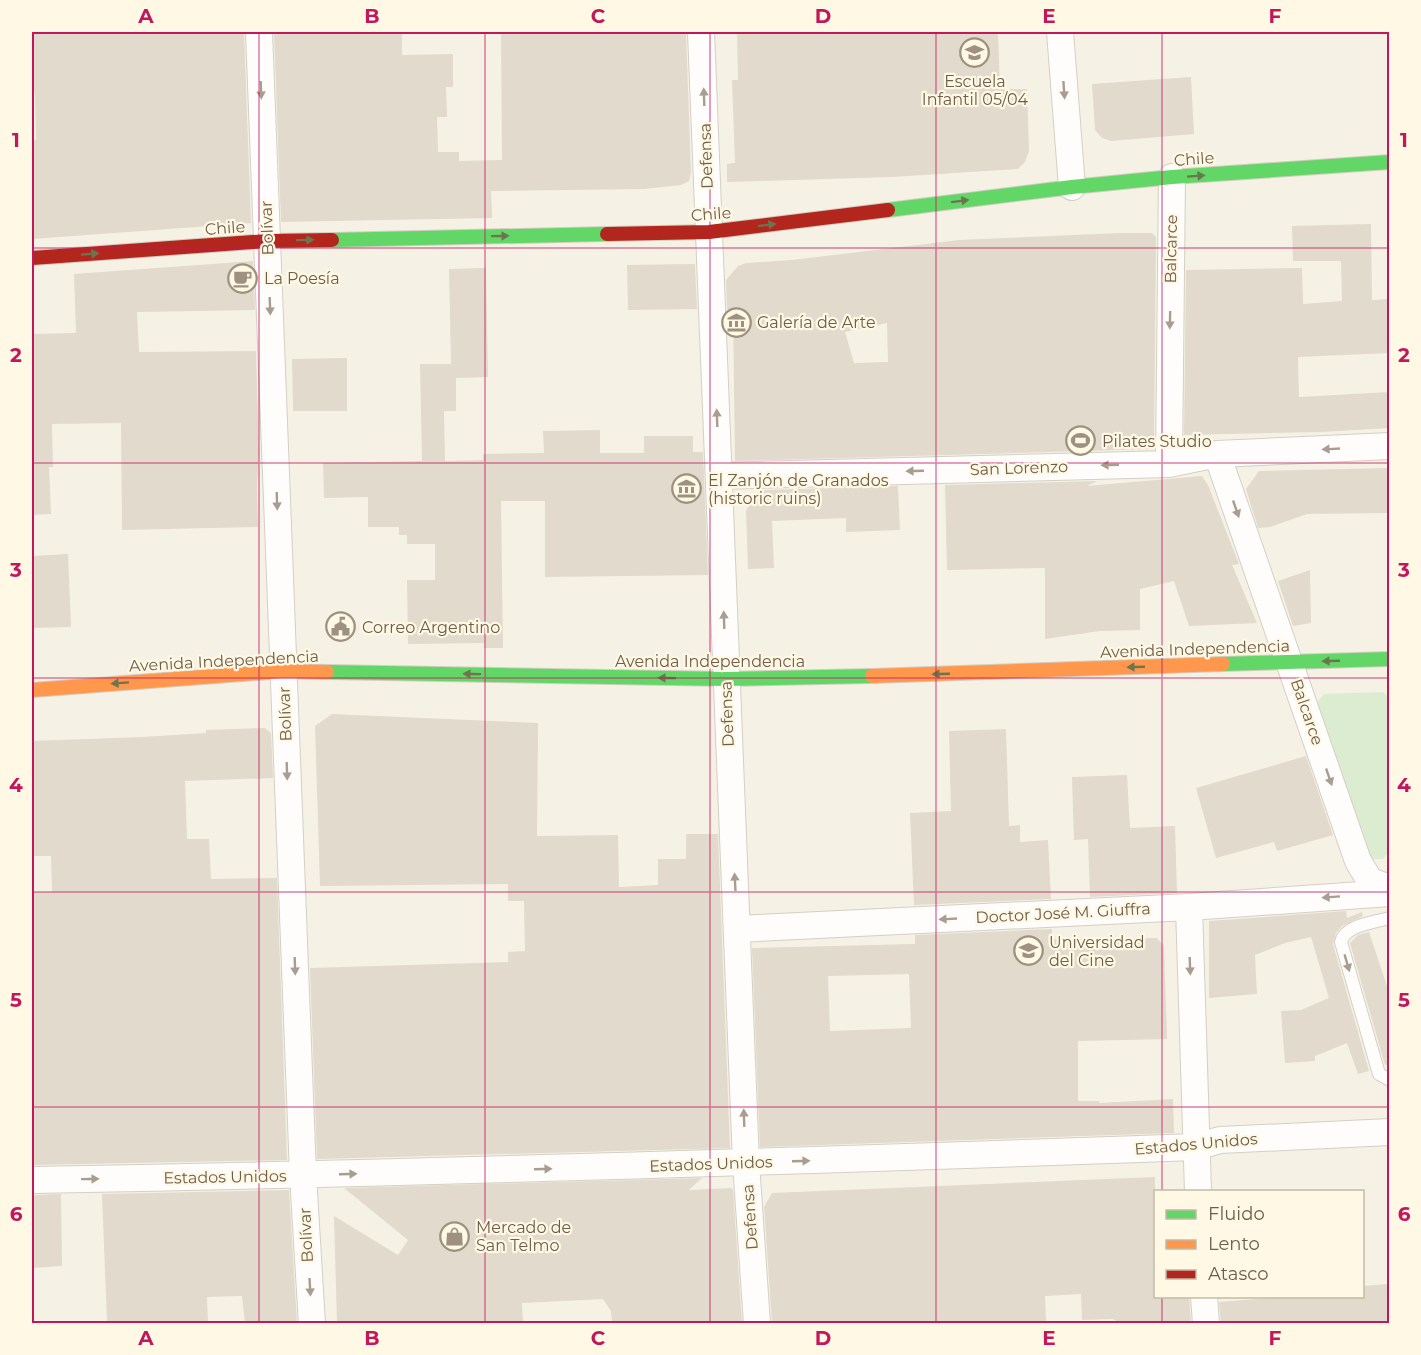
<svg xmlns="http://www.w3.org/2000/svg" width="1421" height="1355" font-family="Montserrat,sans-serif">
	<rect width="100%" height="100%" fill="#f5f2e5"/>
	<path fill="#dcecd0" d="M1383 692 1389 698V851L1383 859H1373L1368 853 1315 705 1324 694Z"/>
	<path fill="#e1dacd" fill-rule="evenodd" d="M32 32H244L251 223 32 239V140H36L35 93H32Z
		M274 32H402V55L453 54V87H446L447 117H437L438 152H459V161L502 160 501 32H686L691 173 689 181 681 185 644 189 491 191 492 218 281 222Z
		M737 32H998L1000 89H1027L1029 151 1025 162 1018 169 892 177 727 182V164L735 163 732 80H738Z
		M1191 77 1194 134 1111 141 1102 138 1095 130 1092 84Z
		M1371 224 1372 300 1389 299V353L1298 357 1299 397 1389 392V428L1321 432 1184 435 1186 270 1302 268 1303 304 1342 301 1341 261H1293L1292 226Z
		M1121 233H1152L1156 237 1154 449 735 461 733 309H727L726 280 738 266 746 263 792 260 959 240ZM887 323 888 362 854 363 845 332Z
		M253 261 255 310 137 312 139 352 256 351 259 452 257 486 258 527 122 530 121 423 52 424 53 467H49L51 514 32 515V334L76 333 74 274Z
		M695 264 697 309 628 310 627 265Z
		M486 268 488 377 456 378V411H444L445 461 483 460V454L544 453 543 431 600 430V453H644V436H693V452H703L708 575 545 577V501H501L503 648H484V643L408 644 407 580H435V544H407V535H399V527H368V497L324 498 323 463 422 461 420 364H451L449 269Z
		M347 358V411H293L292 359Z
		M1389 468V513L1307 514 1270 527 1258 528 1246 489 1259 471Z
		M1202 476 1208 485 1239 564 1232 565 1257 623 1189 626 1174 581 1140 589V630L1100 631 1045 639V568L947 570 945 485 1097 481 1087 486Z
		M898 486 900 530 846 532V518L772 521 774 568 748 569 746 511 750 503 765 490Z
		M68 554 71 627 32 628V556Z
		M1310 570 1311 623 1293 626 1278 581Z
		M332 714 538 723 537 836 618 835 619 887 658 885V859H686V834H718L730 1148 317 1159 310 968 508 962V952L525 951 524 901H508V884L320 886 315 726Z
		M265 728 271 733 273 778 185 781 187 839H209L211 879 277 878 287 1160 32 1165V892H52L51 856H32V741L142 737 206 733V730Z
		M1006 729 1009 826 1020 825V842L1048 840 1051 899 914 905 910 813 951 811 949 731Z
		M1306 756 1333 835 1277 851 1274 842 1216 858 1196 788Z
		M1127 775 1130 828 1175 826 1177 893 1090 897 1088 839 1074 840 1072 777Z
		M1346 911 1347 918 1362 912 1363 916 1342 926 1336 933 1333 944 1369 1071 1358 1074 1347 1043 1315 1056V1061L1285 1063 1281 1011 1301 1010 1329 998 1311 937 1285 943 1255 955 1257 994 1209 998V921Z
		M1052 929V939L1157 938 1164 946 1167 1039 1078 1041V1101H1099V1103L1173 1099 1174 1133 760 1147 752 948 915 944V935ZM909 974 911 1028 830 1031 828 976Z
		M1369 932 1389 992V1064L1385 1065 1350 943 1358 935Z
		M1155 1177V1296H1189L1191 1323H1120L1113 1319 1082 1320 1081 1294 1045 1296 1046 1323H772L764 1207 772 1193Z
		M702 1178 689 1190 731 1188 733 1190 742 1323H612L611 1311 603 1299 522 1303 523 1323H337L334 1216 398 1255 408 1240 344 1188Z
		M289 1190 297 1323H245L242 1296 207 1297 208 1323H107L102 1194Z
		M61 1194 62 1266 32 1268V1195Z
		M1389 1284V1323H1221L1219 1302 1270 1298V1296H1362V1286Z"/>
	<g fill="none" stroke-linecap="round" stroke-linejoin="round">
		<defs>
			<path id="lane" d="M1390 918C1375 922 1345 925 1341 942L1379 1074 1390 1080"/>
			<path id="street" d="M259 32 303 1175 312 1324
				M701 32 746 1163 757 1324
				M1060 32 1072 187
				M1217 454 1358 861 1370 881 1390 888
				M1169 464 1172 177
				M719 476 1169 464 1217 454 1390 446
				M1189 907 1198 1192
				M737 929 1189 907 1390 893
				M32 1180C420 1173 807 1161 1195 1147L1220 1140 1390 1132
				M1204 1296 1206 1324"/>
			<path id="fast" d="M888 210 1072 187 1172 177 1390 162
				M332 240 607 234
				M1223 664 1390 659
				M327 672 726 679 872 676"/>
			<path id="slow" d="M872 676 1223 664
				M32 690 283 671 327 672"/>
			<path id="jam" d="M607 234 709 232 888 210
				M32 258 267 241 332 240"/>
		</defs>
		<use href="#lane" stroke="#d5cfc4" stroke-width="14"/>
		<use href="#street" stroke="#d5cfc4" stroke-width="28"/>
		<use href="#fast" stroke="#d4cec2" stroke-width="16"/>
		<use href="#slow" stroke="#d4cec2" stroke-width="16"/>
		<use href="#jam" stroke="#d4cec2" stroke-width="16"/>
		<use href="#lane" stroke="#fefdfb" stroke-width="12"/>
		<use href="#street" stroke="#fefdfb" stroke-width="26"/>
		<use href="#fast" stroke="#63d668" stroke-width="14"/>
		<use href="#slow" stroke="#ff974d" stroke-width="14"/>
		<use href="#jam" stroke="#b3261e" stroke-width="14"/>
	</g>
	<defs><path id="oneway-solid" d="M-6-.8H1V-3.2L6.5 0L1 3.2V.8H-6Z" transform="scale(1.5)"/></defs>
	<g fill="#a89d90">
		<use href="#oneway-solid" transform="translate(261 90) rotate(88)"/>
		<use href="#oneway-solid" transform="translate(1064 90) rotate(86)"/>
		<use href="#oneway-solid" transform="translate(704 97) rotate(-92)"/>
		<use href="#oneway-solid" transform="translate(270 306) rotate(88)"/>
		<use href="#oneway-solid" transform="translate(1170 320) rotate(91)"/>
		<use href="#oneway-solid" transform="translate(717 418) rotate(-92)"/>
		<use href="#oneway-solid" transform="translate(1331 449) rotate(177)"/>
		<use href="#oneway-solid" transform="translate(1110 465) rotate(178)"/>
		<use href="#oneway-solid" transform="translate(915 471) rotate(178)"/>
		<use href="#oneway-solid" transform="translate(277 501) rotate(88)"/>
		<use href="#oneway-solid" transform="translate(1236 509) rotate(71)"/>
		<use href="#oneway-solid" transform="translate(724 620) rotate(-92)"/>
		<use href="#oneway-solid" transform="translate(287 771) rotate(88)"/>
		<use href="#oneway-solid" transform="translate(1329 777) rotate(71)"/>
		<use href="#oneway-solid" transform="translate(735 882) rotate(-93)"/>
		<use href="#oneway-solid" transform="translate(1331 897) rotate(176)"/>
		<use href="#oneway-solid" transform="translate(948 919) rotate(177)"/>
		<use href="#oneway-solid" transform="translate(1347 963) rotate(74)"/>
		<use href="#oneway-solid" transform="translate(295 966) rotate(88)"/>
		<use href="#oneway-solid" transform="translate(1190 966) rotate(88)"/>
		<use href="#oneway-solid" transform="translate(744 1118) rotate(-92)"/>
		<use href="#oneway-solid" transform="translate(801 1161) rotate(-2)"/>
		<use href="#oneway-solid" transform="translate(543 1169) rotate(-2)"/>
		<use href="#oneway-solid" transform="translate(348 1174) rotate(-2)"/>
		<use href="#oneway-solid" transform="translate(90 1179) rotate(-1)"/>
		<use href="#oneway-solid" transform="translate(310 1287) rotate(87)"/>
	</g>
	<g fill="#6d754e">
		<use href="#oneway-solid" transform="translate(1196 176) rotate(-4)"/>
		<use href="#oneway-solid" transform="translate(960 201) rotate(-7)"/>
		<use href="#oneway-solid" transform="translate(767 225) rotate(-7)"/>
		<use href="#oneway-solid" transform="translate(500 236) rotate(-1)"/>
		<use href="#oneway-solid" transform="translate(305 240) rotate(-1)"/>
		<use href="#oneway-solid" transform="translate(90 254) rotate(-4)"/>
		<use href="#oneway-solid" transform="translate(1331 661) rotate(178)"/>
		<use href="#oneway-solid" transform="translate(1136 667) rotate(178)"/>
		<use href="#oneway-solid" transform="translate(472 674) rotate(-179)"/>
		<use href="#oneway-solid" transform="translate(941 674) rotate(178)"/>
		<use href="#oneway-solid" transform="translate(667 678) rotate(-179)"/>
		<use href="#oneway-solid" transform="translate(120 683) rotate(176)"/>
	</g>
	<path fill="none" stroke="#c2185b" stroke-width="1.5" stroke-opacity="0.55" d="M259 32V1324M485 32V1324M710 32V1324M936 32V1324M1162 32V1192M32 248H1390M32 463H1390M32 678H1390M32 892H1390M32 1107H1390M1162 1296V1324"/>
	<defs>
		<symbol id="school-ring" viewBox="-11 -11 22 22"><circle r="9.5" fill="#fef8e5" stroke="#9e917f" stroke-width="1.5"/><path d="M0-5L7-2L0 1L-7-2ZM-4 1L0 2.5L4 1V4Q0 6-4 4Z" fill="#9e917f"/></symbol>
		<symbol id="cafe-ring" viewBox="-11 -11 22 22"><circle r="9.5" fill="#fef8e5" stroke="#9e917f" stroke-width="1.5"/><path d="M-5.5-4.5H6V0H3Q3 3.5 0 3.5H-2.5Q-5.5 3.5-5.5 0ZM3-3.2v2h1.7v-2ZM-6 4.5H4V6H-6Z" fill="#9e917f"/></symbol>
		<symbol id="museum-ring" viewBox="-11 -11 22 22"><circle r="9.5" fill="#fef8e5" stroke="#9e917f" stroke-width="1.5"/><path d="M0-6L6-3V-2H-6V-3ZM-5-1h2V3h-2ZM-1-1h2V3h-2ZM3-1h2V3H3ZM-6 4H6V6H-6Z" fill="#9e917f"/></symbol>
		<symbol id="stadium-ring" viewBox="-11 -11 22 22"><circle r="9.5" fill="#fef8e5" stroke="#9e917f" stroke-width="1.5"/><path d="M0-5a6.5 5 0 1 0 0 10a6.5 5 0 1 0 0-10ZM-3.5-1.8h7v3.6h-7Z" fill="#9e917f"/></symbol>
		<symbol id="civic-ring" viewBox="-11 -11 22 22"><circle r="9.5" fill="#fef8e5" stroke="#9e917f" stroke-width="1.5"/><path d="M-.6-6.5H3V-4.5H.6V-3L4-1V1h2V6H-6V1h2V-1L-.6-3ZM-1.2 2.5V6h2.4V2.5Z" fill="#9e917f"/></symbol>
		<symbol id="university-ring" viewBox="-11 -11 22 22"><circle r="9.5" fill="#fef8e5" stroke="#9e917f" stroke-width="1.5"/><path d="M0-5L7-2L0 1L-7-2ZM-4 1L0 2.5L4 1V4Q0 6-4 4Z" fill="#9e917f"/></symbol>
		<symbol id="shop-ring" viewBox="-11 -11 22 22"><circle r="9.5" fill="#fef8e5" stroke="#9e917f" stroke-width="1.5"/><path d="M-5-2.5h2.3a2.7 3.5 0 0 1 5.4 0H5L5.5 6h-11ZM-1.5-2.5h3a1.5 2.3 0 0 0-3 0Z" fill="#9e917f"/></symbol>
	</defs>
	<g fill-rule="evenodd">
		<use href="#school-ring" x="958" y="36" width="33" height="33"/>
		<use href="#cafe-ring" x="226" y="262" width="33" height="33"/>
		<use href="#museum-ring" x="720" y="306" width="33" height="33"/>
		<use href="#stadium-ring" x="1064" y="424" width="33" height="33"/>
		<use href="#museum-ring" x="670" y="472" width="33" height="33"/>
		<use href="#civic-ring" x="324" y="610" width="33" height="33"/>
		<use href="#university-ring" x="1012" y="934" width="33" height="33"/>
		<use href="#shop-ring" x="438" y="1220" width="33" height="33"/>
	</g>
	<g text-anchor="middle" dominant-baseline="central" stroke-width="4.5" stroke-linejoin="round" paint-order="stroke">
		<g font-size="16" fill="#6f5d48" stroke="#fef8e5" text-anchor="start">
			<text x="975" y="81" text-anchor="middle">Escuela<tspan x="975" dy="18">Infantil 05/04</tspan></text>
			<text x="264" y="278">La Poesía</text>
			<text x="757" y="322">Galería de Arte</text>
			<text x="1102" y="441">Pilates Studio</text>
			<text x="708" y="480">El Zanjón de Granados<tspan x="708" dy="18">(historic ruins)</tspan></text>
			<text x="362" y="627">Correo Argentino</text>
			<text x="1049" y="942">Universidad<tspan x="1049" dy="18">del Cine</tspan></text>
			<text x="476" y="1227">Mercado de<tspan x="476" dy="18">San Telmo</tspan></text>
		</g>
		<g font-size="16" fill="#6f5d48" stroke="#fef8e5">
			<text transform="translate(706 156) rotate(-92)">Defensa</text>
			<text transform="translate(1194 159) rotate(-4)">Chile</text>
			<text transform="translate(711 214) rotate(-4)">Chile</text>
			<text transform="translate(225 228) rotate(-4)">Chile</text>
			<text transform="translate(267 228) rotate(-92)">Bolívar</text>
			<text transform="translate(1171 249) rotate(-89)">Balcarce</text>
			<text transform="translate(1019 468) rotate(-2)">San Lorenzo</text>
			<text transform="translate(1195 649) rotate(-2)">Avenida Independencia</text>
			<text transform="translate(224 661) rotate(-3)">Avenida Independencia</text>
			<text x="710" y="661">Avenida Independencia</text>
			<text transform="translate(1307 712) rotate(71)">Balcarce</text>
			<text transform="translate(285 714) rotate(-92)">Bolívar</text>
			<text transform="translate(727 714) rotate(-92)">Defensa</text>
			<text transform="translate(1063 913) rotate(-3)">Doctor José M. Giuffra</text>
			<text transform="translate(1196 1144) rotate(-5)">Estados Unidos</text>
			<text transform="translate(711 1164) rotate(-2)">Estados Unidos</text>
			<text transform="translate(225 1177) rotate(-1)">Estados Unidos</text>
			<text transform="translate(750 1217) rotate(-94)">Defensa</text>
			<text transform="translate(306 1235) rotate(-93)">Bolívar</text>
		</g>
	</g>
	<rect width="1421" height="1355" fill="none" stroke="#fef8e5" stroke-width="66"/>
	<rect x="1154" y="1190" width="210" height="108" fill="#fef8e5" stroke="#c5baa6" stroke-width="1.5"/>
	<rect x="1166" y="1210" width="30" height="9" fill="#63d668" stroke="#c5baa6" stroke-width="1.5"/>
	<text x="1208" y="1220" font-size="18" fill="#6f5d48">Fluido</text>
	<rect x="1166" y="1240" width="30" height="9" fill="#ff974d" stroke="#c5baa6" stroke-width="1.5"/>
	<text x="1208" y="1250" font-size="18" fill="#6f5d48">Lento</text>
	<rect x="1166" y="1270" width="30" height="9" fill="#b3261e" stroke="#c5baa6" stroke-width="1.5"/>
	<text x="1208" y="1280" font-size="18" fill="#6f5d48">Atasco</text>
	<rect x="33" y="33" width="1355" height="1289" fill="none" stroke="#c2185b" stroke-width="2"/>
	<g font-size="20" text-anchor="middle" font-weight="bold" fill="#c2185b">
		<text x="146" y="23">A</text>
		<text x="372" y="23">B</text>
		<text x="598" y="23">C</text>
		<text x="823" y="23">D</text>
		<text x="1049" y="23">E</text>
		<text x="1275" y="23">F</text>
		<text x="16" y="147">1</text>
		<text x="1404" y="147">1</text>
		<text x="16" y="362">2</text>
		<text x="1404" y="362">2</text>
		<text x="16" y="577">3</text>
		<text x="1404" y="577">3</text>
		<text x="16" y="792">4</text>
		<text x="1404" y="792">4</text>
		<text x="16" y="1007">5</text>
		<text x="1404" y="1007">5</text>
		<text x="16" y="1221">6</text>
		<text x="1404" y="1221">6</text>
		<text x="146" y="1345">A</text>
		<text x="372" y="1345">B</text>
		<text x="598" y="1345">C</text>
		<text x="823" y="1345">D</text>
		<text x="1049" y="1345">E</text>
		<text x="1275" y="1345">F</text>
	</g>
</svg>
